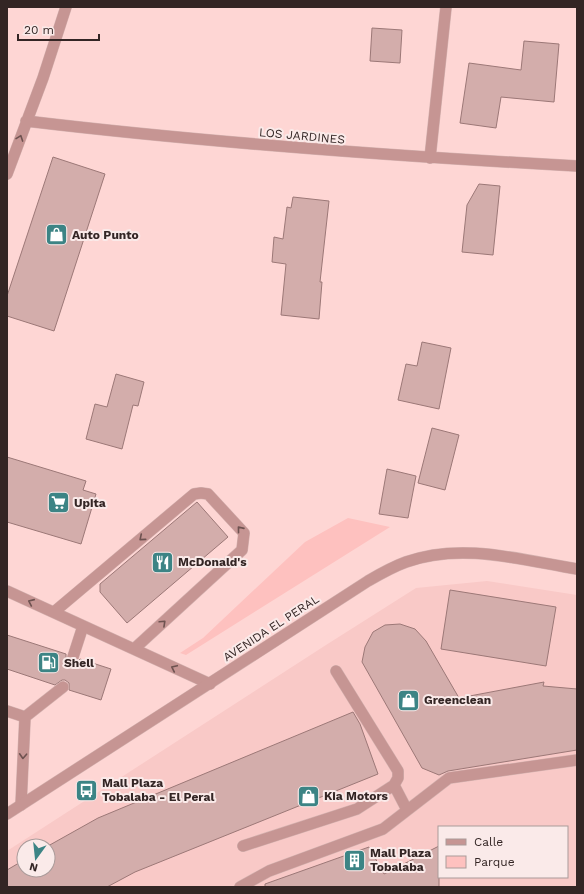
<svg xmlns="http://www.w3.org/2000/svg" width="584" height="894" font-family="'Work Sans',sans-serif">
	<rect width="100%" height="100%" fill="#fed6d4"/>
	<path fill="#f9c9c7" fill-rule="evenodd" d="M487 581 577 595V887H7V851L326 645 416 588ZM439 827H567V877H439ZM24 846H48V870H24Z"/>
	<path fill="#fec1bf" d="M348 518 390 527 186 655 180 653 203 638 305 542Z"/>
	<path fill="#d3adab" stroke="#9c7877" d="M372 28 402 30 400 63 370 61Z
		M524 41 559 44 554 102 501 97 496 128 460 123 469 63 521 70Z
		M53 157 105 174 54 331 7 316V296Z
		M479 184 500 186 493 255 462 252 467 205Z
		M293 197 329 201 320 282H322L319 319 281 315 286 264 272 262 274 237 283 239 287 207 291 208Z
		M422 342 451 348 439 409 398 400 406 364 417 366Z
		M116 374 144 382 138 406 133 405 122 449 86 439 95 404 107 407Z
		M432 428 459 435 445 490 418 483Z
		M7 457 86 481 83 490 96 494 81 544 7 522Z
		M387 469 416 476 408 518 379 514Z
		M197 502 228 537 127 623 100 592V584Z
		M450 590 556 607 546 666 441 649Z
		M400 624 415 629 426 641 459 698 544 682 543 686 577 689V750L448 771 439 775 422 768 362 662 365 647 373 632 385 625Z
		M7 635 66 654V659L70 663 75 664 80 659 111 669 101 700 69 690V683L65 680H62L55 685 7 669Z
		M353 712 360 724 378 774 135 872 107 887H7V870L24 860V870H48V846L98 818Z
		M439 846V887H265V884L369 847 384 874Z"/>
	<g fill="none" stroke-linecap="round" stroke-linejoin="round">
		<defs>
			<path id="service" d="M7 591 210 684
				M54 612 194 494 201 493 208 494 244 533 242 550 134 649
				M73 657 83 626
				M7 711 25 717
				M394 785 407 810
				M21 805 25 717 63 687
				M243 846 357 809 394 785 398 778V771L336 671
				M240 887 269 871 383 829 449 778 577 760"/>
			<path id="minor" d="M26 121C210 143 393 156 577 166
				M430 158 446 7
				M7 174 43 78 66 7"/>
			<path id="tertiary" d="M7 814 368 581C380 574 392 567 406 562 462 542 521 560 577 569"/>
		</defs>
		<use href="#service" stroke="#d5b3b1" stroke-width="12"/>
		<use href="#minor" stroke="#d5b3b1" stroke-width="12"/>
		<use href="#tertiary" stroke="#d5b3b1" stroke-width="12"/>
		<use href="#service" stroke="#c69593" stroke-width="11"/>
		<use href="#minor" stroke="#c69593" stroke-width="11"/>
		<use href="#tertiary" stroke="#c69593" stroke-width="11"/>
	</g>
	<defs><path id="oneway-chevron" d="M-2-3.5L2.5 0L-2 3.5" fill="none" stroke-width="1.6" stroke-linecap="round" stroke-linejoin="round"/></defs>
	<g stroke="#6e5250">
		<use href="#oneway-chevron" transform="translate(20 138) rotate(-70)"/>
		<use href="#oneway-chevron" transform="translate(240 529) rotate(-129)"/>
		<use href="#oneway-chevron" transform="translate(142 538) rotate(140)"/>
		<use href="#oneway-chevron" transform="translate(31 602) rotate(-156)"/>
		<use href="#oneway-chevron" transform="translate(163 623) rotate(-43)"/>
		<use href="#oneway-chevron" transform="translate(174 668) rotate(-155)"/>
		<use href="#oneway-chevron" transform="translate(23 756) rotate(93)"/>
	</g>
	<defs>
		<symbol id="shop-square" viewBox="-11 -11 22 22"><rect x="-9" y="-9" width="18" height="18" rx="4" fill="#3c8485" stroke="#faeae9"/><path d="M-5-2.5h2.3a2.7 3.5 0 0 1 5.4 0H5L5.5 6h-11ZM-1.5-2.5h3a1.5 2.3 0 0 0-3 0Z" fill="#fff"/></symbol>
		<symbol id="supermarket-square" viewBox="-11 -11 22 22"><rect x="-9" y="-9" width="18" height="18" rx="4" fill="#3c8485" stroke="#faeae9"/><path d="M-6-5.5h2.5l.6 2H6L4.5 2H-2.5L-4.4-4H-6ZM-1.5 3.2a1.3 1.3 0 1 0 .1 0ZM3 3.2a1.3 1.3 0 1 0 .1 0Z" fill="#fff"/></symbol>
		<symbol id="restaurant-square" viewBox="-11 -11 22 22"><rect x="-9" y="-9" width="18" height="18" rx="4" fill="#3c8485" stroke="#faeae9"/><path d="M-5-6h1v4h1v-4h1v4h1v-4h1v5L-1.5 .5V6h-2V.5L-5-1ZM5-6V6H3V1.5H1.5Q1.5-4 5-6Z" fill="#fff"/></symbol>
		<symbol id="fuel-square" viewBox="-11 -11 22 22"><rect x="-9" y="-9" width="18" height="18" rx="4" fill="#3c8485" stroke="#faeae9"/><path d="M-5.5-6h7V0h2V4h1.3V-2.5L3-4.5l.8-.8L6-3V5H2.5V1h-1V6h-7ZM-4.2-4.7v3.2H.2V-4.7Z" fill="#fff"/></symbol>
		<symbol id="bus-square" viewBox="-11 -11 22 22"><rect x="-9" y="-9" width="18" height="18" rx="4" fill="#3c8485" stroke="#faeae9"/><path d="M-5-6H5V4H4V6H2V4H-2V6H-4V4H-5ZM-3.5-4V0h7V-4ZM-3.5 1.2v1.5H-2V1.2ZM2 1.2v1.5H3.5V1.2Z" fill="#fff"/></symbol>
		<symbol id="building-square" viewBox="-11 -11 22 22"><rect x="-9" y="-9" width="18" height="18" rx="4" fill="#3c8485" stroke="#faeae9"/><path d="M-4-6H4V6H1V3H-1V6H-4ZM-2.5-4.3h1.7v1.8h-1.7ZM.8-4.3h1.7v1.8H.8ZM-2.5-1h1.7V.8h-1.7ZM.8-1h1.7V.8H.8Z" fill="#fff"/></symbol>
	</defs>
	<g fill-rule="evenodd">
		<use href="#shop-square" x="44" y="222" width="25" height="25"/>
		<use href="#supermarket-square" x="46" y="490" width="25" height="25"/>
		<use href="#restaurant-square" x="150" y="550" width="25" height="25"/>
		<use href="#fuel-square" x="36" y="650" width="25" height="25"/>
		<use href="#shop-square" x="396" y="688" width="25" height="25"/>
		<use href="#bus-square" x="74" y="778" width="25" height="25"/>
		<use href="#shop-square" x="296" y="784" width="25" height="25"/>
		<use href="#building-square" x="342" y="848" width="25" height="25"/>
	</g>
	<g text-anchor="middle" dominant-baseline="central" stroke-width="4" stroke-linejoin="round" paint-order="stroke">
		<g font-size="12" fill="#332524" stroke="#faeae9">
			<text transform="translate(302 136) rotate(5)">LOS JARDINES</text>
			<text transform="translate(271 628) rotate(-33)">AVENIDA EL PERAL</text>
		</g>
		<g font-size="12" font-weight="bold" fill="#332524" stroke="#faeae9" text-anchor="start">
			<text x="72" y="235">Auto Punto</text>
			<text x="74" y="503">Upita</text>
			<text x="178" y="562">McDonald's</text>
			<text x="64" y="663">Shell</text>
			<text x="424" y="700">Greenclean</text>
			<text x="102" y="783">Mall Plaza<tspan x="102" dy="14">Tobalaba - El Peral</tspan></text>
			<text x="324" y="796">Kia Motors</text>
			<text x="370" y="853">Mall Plaza<tspan x="370" dy="14">Tobalaba</tspan></text>
		</g>
	</g>
	<rect width="584" height="894" fill="none" stroke="#332524" stroke-width="16"/>
	<rect x="438" y="826" width="130" height="52" fill="#faeae9" stroke="#aa9b9a"/>
	<rect x="446" y="839" width="20" height="6" fill="#c69593" stroke="#aa9b9a"/>
	<text x="474" y="846" font-size="12" fill="#332524">Calle</text>
	<rect x="446" y="856" width="20" height="12" fill="#fec1bf" stroke="#aa9b9a"/>
	<text x="474" y="866" font-size="12" fill="#332524">Parque</text>
	<g transform="translate(36 858) rotate(195)"><circle r="19" fill="#faeae9" stroke="#aa9b9a"/>
	<path d="M0-3L7 15L0 10L-7 15Z" fill="#3c8485"/>
	<text y="-6" font-size="11" font-weight="bold" text-anchor="middle" fill="#332524">N</text>
	</g>
	<path d="M18 34v6h81v-6" fill="none" stroke="#332524" stroke-width="2"/>
	<text x="24" y="34" font-size="12" fill="#332524" stroke="#faeae9" stroke-width="3" paint-order="stroke">20 m</text>
</svg>
